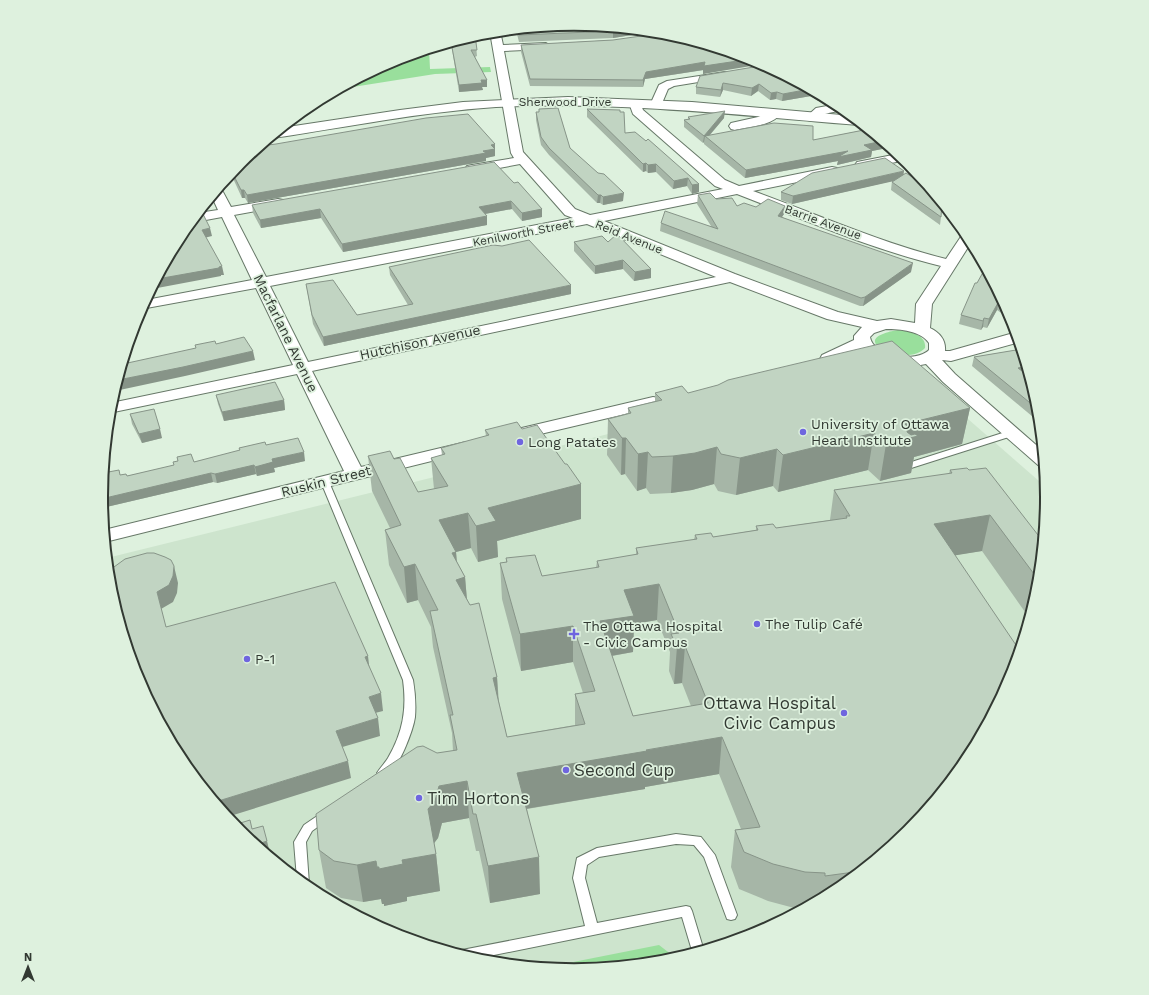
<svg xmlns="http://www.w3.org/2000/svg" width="1149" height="995" font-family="'Work Sans',sans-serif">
	<rect width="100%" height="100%" fill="#def1de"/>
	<path fill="#cde4cd" d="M875 368 920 377 1047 488 1048 498 1039 590 1012 679 837 891 755 935 667 962 574 971 482 962 393 935 311 891 240 832 181 760 137 678 110 590 107 558Z"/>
	<path fill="#99df9c" d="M429 49 430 69 490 67 491 72 435 74 340 89 394 60Z
		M898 330C908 331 927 334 925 348 915 359 892 356 880 348 864 337 890 331 898 330Z
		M659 945 672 955 674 960 667 962 574 971 543 968Z"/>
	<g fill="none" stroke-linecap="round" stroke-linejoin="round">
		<defs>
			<path id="lane" d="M1012 430 1015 431 1016 433 1015 435 908 469 905 470 901 467 902 465Z
				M325 479 329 482 413 680C415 692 416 705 415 717 413 731 399 767 388 775 385 778 382 777 379 776L377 773C380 768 385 763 388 758 403 732 407 709 403 680L321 482Z
				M326 810 330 812 332 815 330 818 312 831 306 842 309 884 307 888 297 879 294 842 304 825Z
				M676 834 701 837 715 855 737 915 735 919 731 920 727 919 704 857 694 845 676 844 599 857 587 865 585 878 597 923 686 906 690 907 692 911 704 951 693 954 682 917 474 959 456 954 457 952 462 950 585 926 573 878 577 858 597 848Z"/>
			<path id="street" d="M500 31 503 45 546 43 551 46 546 49 504 51 523 152 575 209 590 215 723 189 715 186 633 114 629 103 631 100H639L643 110 725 180 739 186 832 167 837 168 839 171 837 174 753 191C816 214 881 243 946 259L964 232H966L972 241 932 304 930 328C940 333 946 340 945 351H950L1017 332 1020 342 951 361 942 360 955 374 1043 451 1045 466 1038 465 943 382 926 364C904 369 877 368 860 350 849 356 835 366 822 363L820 359 822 355 854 340V336L862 327 827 319 730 282 312 371 361 467 466 442 472 443 475 447 472 451 105 542 104 530 344 471 297 374 109 413 111 403 293 365 256 288 141 309 146 300 252 280 222 217 195 222 192 221 198 213 218 210 212 197 218 189 223 192 231 207 278 199 283 200 285 203 283 206 278 207 234 215 266 277 573 218 565 215 520 164 472 173 467 172 465 169 467 166 472 165 514 158 511 153 490 32ZM737 194C804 220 871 249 941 266L916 304 915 323 891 319 877 321 838 312 735 274 604 221ZM587 224 716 277 308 362 270 286ZM886 329C900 329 921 331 929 343V350C916 363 873 357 870 337L874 333Z
				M725 72 729 73 731 75 729 77 674 86 668 89 660 108H652L650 105 659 85 667 81Z
				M838 104 845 110C838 111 831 112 825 114 818 116 816 122 808 120L806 117 816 108Z
				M774 110 778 111 780 114C772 126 748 127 735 130L731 129 729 126 731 123 758 117Z
				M898 154 906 160 862 169 857 168 855 165 857 162Z
				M653 397 659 398 662 402 659 406 515 440 509 439 506 435 509 431Z"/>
			<path id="secondary" d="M568 97 692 102 853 116 862 124 858 125C737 115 617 101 496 107 421 112 347 127 274 138L270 137 281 128 400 110 463 102Z"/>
		</defs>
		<use href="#lane" stroke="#677868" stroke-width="2"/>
		<use href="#street" stroke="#677868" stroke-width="2"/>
		<use href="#secondary" stroke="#677868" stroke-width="2"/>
		<use href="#lane" fill="#fff" fill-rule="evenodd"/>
		<use href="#street" fill="#fff" fill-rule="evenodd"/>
		<use href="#secondary" fill="#fff" fill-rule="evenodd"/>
	</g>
	<path fill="#a6b6a7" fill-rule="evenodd" d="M575 24 651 32 613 38 519 42 516 30Z
		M475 35 477 56 475 57 487 87H482L483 90 459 92 451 43Z
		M613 40 756 60 703 74 704 70 645 79 643 87 530 86 521 52V45Z
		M766 65 829 99 818 101 811 96 782 101 776 99 770 100 758 91 751 96 723 90 720 97 696 94V87Z
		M587 109 620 112 625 133 646 141 699 184V192L692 194 687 186 673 189 656 172 648 173 646 171 643 172 587 117Z
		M536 112 570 148 623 201 603 205 600 203H597L549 155 541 145 536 120Z
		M688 117 724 118 710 135 813 140 869 129 888 145 887 148 872 151 871 157 837 165 838 161 745 178 704 144V142L703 143 684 127V120L688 119Z
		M495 144V156L486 158V161L248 203 245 198H242L231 174 240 163Z
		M903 175 941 217 940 225 891 190 892 181 792 204 781 200V192Z
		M514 183 542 209V217L522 221 512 209 485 214 487 225 343 252 321 218 261 228 253 213 252 205Z
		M698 195 716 199 737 206 756 207 784 214 782 217 911 272 863 306H860L660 231 661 223 711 226 697 204Z
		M574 242H608L651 269V278L634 281 623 269 595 274 574 251Z
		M389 267 571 294 324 346 313 324 306 284 357 315 408 305 390 275Z
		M986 267 1012 317 1014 322 997 310 987 328 983 327 981 330 959 324 961 315Z
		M1022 349 1029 373 1026 374 1039 405 1041 422H1039L972 366 974 357Z
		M655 393H688L970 408 962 444 914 457 911 473 880 481 868 470 778 492 773 486 736 495 718 491 714 484 692 490 671 493 650 494 646 488 637 491 625 474 621 475 607 455 608 419 628 413V408L655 401Z
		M216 395 284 400 285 410 224 421 218 404Z
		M130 414 162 438 142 443 132 424Z
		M522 429 565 464 581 484V519L497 541 498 557 478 562 471 548 456 552 457 562 465 577 467 599 497 677 499 702 507 737 575 725V694L583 693 573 662 521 671 502 599 500 563 506 562V558L542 576 596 568 597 561 636 555V548L694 540 695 535 713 537 756 530V526L776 528 830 520 834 490 949 474 950 470H969L1038 535 1044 534 1039 590 1030 619 982 551 955 555 909 832 837 891 803 909H798L768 901 739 889 731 867 735 830 741 829 719 774 645 787V789L527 809 540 894 490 903 479 851H476L469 818 442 823 438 838 434 843 436 854 440 891 407 897V901L384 906V904H382L381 899 363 902 341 898 326 888 319 850 437 753 453 751 452 733 433 647 431 627 418 600 407 603 389 565 385 530 390 528 372 491 368 456 394 459 418 492 434 489 431 458 442 455 441 448 486 436 485 430ZM657 620 670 652 669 671 674 684 682 683 691 706 633 716 612 656 633 652 634 624Z
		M266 445 305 461 274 468 275 472 257 476 256 474 217 483 213 482 102 508 101 497 120 475 127 476 174 466 178 461 177 457 194 462 240 451 239 448Z"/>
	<path fill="#879488" d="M624 29 651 32 613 38V31Z
		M751 59 756 60 763 64 703 74V70L645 79 643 87V80L646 72 705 62Z
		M481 80H487V87H482L483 90 459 92V85Z
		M723 83V90L720 97 721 90Z
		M759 84 758 91 751 96 752 88Z
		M810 89 811 90V96L782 101 783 94Z
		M777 92 776 99 770 100 771 93Z
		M819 94 829 99 818 101Z
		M725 111 724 118 707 138 705 136 704 142 703 143 704 136Z
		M883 141 888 145 887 148 872 151 871 157 837 165 838 161 745 178 746 170Z
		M495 144V156L486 158V161L248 203 247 195 483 151 491 145Z
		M646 163V171L643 172V164Z
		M656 164V172L648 173V165Z
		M904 171 903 179 792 204 793 196Z
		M688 178 687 186 673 189 674 181Z
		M699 184V192L692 194V185Z
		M241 190H244L245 198H242Z
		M624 193 623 201 603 205V197Z
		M598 195H601L600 203H597Z
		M511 201 512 209 479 215V207Z
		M785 206 784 214 777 224 778 216Z
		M320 209 321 218 261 228 260 220Z
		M542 209V217L522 221V213Z
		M487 216V225L343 252 342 244Z
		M210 228 212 236 204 238 202 230Z
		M623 260V269L595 274V266Z
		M913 263 911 272 863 306 865 297Z
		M222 266 224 275H221V276L152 289 157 279Z
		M651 269V278L634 281 635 272Z
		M571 285V294L324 346 323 337Z
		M999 301 997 310 987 328 989 319Z
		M984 318 983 327 981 330 983 321Z
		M253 351 255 360 185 376 115 391 118 380Z
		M1027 366 1029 373 1016 377 1018 368Z
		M284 400 285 410 224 421 222 412Z
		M970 408 962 444 914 457 911 473 880 481 886 444 905 424Z
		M160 429 162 438 142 443 139 434Z
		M874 433 868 470 778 492 783 455Z
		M622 438H626L625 474 621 475Z
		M717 447 714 484 692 490 671 493 673 456Z
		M777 449 773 486 736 495 740 458Z
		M304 452 305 461 274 468 275 472 257 476 255 467 272 459Z
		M648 452 646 488 637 491 638 454Z
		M254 465 256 474 217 483 215 474Z
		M211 473 213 482 102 508 101 499Z
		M581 484V519L497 541 498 557 478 562 476 526 488 508Z
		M468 513 471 548 456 552 458 579 465 577 468 613 459 616 439 520Z
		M990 515 982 551 927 560 934 524Z
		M415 564 418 600 407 603 404 567Z
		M174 566 178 583 177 593 173 602 161 609 157 592Z
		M659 584 657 620 634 624 633 652 599 658 600 621 624 590Z
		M573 626V662L521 671 520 634Z
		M685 646 682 683 674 684 677 647Z
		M368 656 370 673 365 657Z
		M497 677 499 714 493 678Z
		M381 693 383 711 371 714 369 697Z
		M378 718 380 736 339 748 336 731Z
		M722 737 719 774 645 787V789L519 810 517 773Z
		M348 761 351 778 227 817 215 802Z
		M467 781 469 818 442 823 438 838 432 846 428 809 439 786Z
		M267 841 271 858 255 845Z
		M436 854 440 891 407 897V901L384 906V904H382L381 899 363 902 357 865 376 861 402 860Z
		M539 857 540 894 490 903 488 866Z
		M863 870 844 885 847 873Z"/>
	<path fill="#c1d4c2" stroke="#879488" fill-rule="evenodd" d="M575 24 624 29 613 31 519 35 517 30Z
		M662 33H667L751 59 704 66 705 62 646 72 643 80 530 79 521 45 613 40Z
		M475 35 477 50H471L487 80H481L482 83 459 85 451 42Z
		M766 65 810 89 783 94 777 92 771 93 759 84 752 88 723 83 721 90 696 87 700 76Z
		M558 108 570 148 598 173 604 174 624 193 603 197 601 195H598L549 148 541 137 536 112H539V109Z
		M587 109 620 110V112H624L625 133 635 132 646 141 648 139 699 184 692 185 688 178 674 181 656 164 648 165 646 163 643 164Z
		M725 111 704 136 684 120 690 119 688 117Z
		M468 114 495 144 491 145 495 149 483 151 486 153 247 195 244 190H241L232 172 240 163 260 146 276 144 426 118Z
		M774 123 813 126V140L869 129 883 141 864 145 872 150 838 157 848 151 746 170 705 136Z
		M885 158 904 171 793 196 781 192 812 173Z
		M494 162 514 183 518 182 542 209 522 213 511 201 479 207 487 216 342 244 320 209 260 220 252 205Z
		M906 173 931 189 933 192 942 203 941 217 892 182Z
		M710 193 716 199 732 198 737 206 744 203 756 207 768 199 785 206 778 216 913 263 865 297 861 298 661 223 665 211 718 229 698 195Z
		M203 214 210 228 202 230 222 266 219 267V268L157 279 181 234 197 215Z
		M617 234 651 269 635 272 623 260 595 266 574 242 602 236 608 242Z
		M529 240 571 285 323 337 312 315 306 284 333 280 357 315 413 304 389 267 493 245 502 246Z
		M986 267 1007 307 999 301 989 319 984 318 983 321 961 315 975 283H977Z
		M244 337 253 351 183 367 118 380 123 364 196 348 195 345 215 341 216 344Z
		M892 341 970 408 905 424 908 427 907 432 911 435 915 434 918 436 886 444 874 433 783 455 777 449 740 458 721 454 717 447 695 453 673 456 652 457 648 452 638 454 626 438H622L608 419 631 413 628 408 662 400 655 393 682 386 688 393 718 385 728 380Z
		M1022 349 1027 366 1018 368 1031 378 1039 405 1040 411 974 357Z
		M275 382 284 400 222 412 216 395Z
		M154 409 160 429 139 434 130 414Z
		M517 422 522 429 537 425 565 464H567L581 484 488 508 496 521 476 526 468 513 439 520 456 552 452 553 465 577 456 580 470 605 479 603 497 677 493 678 507 737 585 724 575 694 595 691 573 626 520 634 500 563 507 562 506 558 535 555 542 576 599 567 597 561 638 554 636 548 697 539 695 535 711 533 713 537 758 530 756 526 773 524 776 528 847 518 846 516H850L834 490 952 473 950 470 967 468 969 470 986 468 1038 535 1044 534 1040 582 990 515 934 524 1020 651 1012 679 968 761 909 832 863 870 847 873 825 876V873L805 872 773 864 744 852 735 830 760 827 722 737 646 750 647 751 517 773 539 857 488 866 476 814H473L467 781 439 786 435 801 428 809 436 854 402 860 403 864 379 869V867H377L376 861 357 865 334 861 319 850 316 814 417 747 423 746 437 753 457 750 450 715H453L430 611 438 610 415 564 404 567 385 530 401 525 368 456 390 451 394 459 400 458 418 492 448 486 431 458 445 454 441 448 489 435 485 430ZM659 584 679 633 671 634 677 647 685 646 708 703 633 716 600 621 634 616 624 590Z
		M298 438 304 452 272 459 273 462 255 467 254 465 215 474 211 473 101 499 103 473 119 470 120 475 126 474 127 476 174 465 173 462 178 461 177 457 191 454 194 462 240 450 239 448 265 442 266 445Z
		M147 553H154L165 557 171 560 174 566 173 576 169 585 157 592 166 627 335 582 368 656 365 657 381 693 369 697 378 718 336 731 348 761 215 802 181 760 137 678 110 590 108 569 114 567 125 559Z
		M250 820 252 829 263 826 267 841 255 845 240 832 234 825Z"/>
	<g fill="#6f65df" stroke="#def1de" stroke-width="1.5">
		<circle cx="803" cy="432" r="4"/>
		<circle cx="520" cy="442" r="4"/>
		<circle cx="757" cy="624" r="4"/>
		<path d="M572 628h4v4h4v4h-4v4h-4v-4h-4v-4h4z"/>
		<circle cx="247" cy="659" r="4"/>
		<circle cx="844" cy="713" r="4"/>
		<circle cx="566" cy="770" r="4"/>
		<circle cx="419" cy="798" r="4"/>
	</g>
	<g text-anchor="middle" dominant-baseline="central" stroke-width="3.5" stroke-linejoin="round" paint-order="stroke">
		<g font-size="12" fill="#323932" stroke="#def1de">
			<text x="565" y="102">Sherwood Drive</text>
			<text transform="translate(823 222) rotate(20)">Barrie Avenue</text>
			<text transform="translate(523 233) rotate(-11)">Kenilworth Street</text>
			<text transform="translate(629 237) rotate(22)">Reid Avenue</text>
		</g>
		<g font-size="14" fill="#323932" stroke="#def1de">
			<text transform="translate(286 333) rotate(64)">Macfarlane Avenue</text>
			<text transform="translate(420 342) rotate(-12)">Hutchison Avenue</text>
			<text transform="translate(326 481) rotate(-14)">Ruskin Street</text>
		</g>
		<g font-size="14" fill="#323932" stroke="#def1de" text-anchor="start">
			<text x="811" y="424">University of Ottawa<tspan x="811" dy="16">Heart Institute</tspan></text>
			<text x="528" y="442">Long Patates</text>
			<text x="765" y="624">The Tulip Café</text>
			<text x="583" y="626">The Ottawa Hospital<tspan x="583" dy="16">- Civic Campus</tspan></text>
			<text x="255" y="659">P-1</text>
		</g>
		<g font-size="17" fill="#323932" stroke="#def1de" text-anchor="start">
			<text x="836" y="703" text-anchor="end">Ottawa Hospital<tspan x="836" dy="20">Civic Campus</tspan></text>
			<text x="574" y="770">Second Cup</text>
			<text x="427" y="798">Tim Hortons</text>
		</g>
	</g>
	<path d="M0 0H1149V995H0ZM108 497a466 466 0 1 1 932 0a466 466 0 1 1-932 0Z" fill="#def1de" fill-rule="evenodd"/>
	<path fill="none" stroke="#323932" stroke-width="2" d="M108 497a466 466 0 1 1 932 0a466 466 0 1 1-932 0Z"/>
	<g transform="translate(28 967)" stroke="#def1de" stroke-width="3" paint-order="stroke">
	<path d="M0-3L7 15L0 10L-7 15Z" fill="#323932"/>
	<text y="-6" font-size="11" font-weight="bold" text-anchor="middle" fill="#323932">N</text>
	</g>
</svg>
